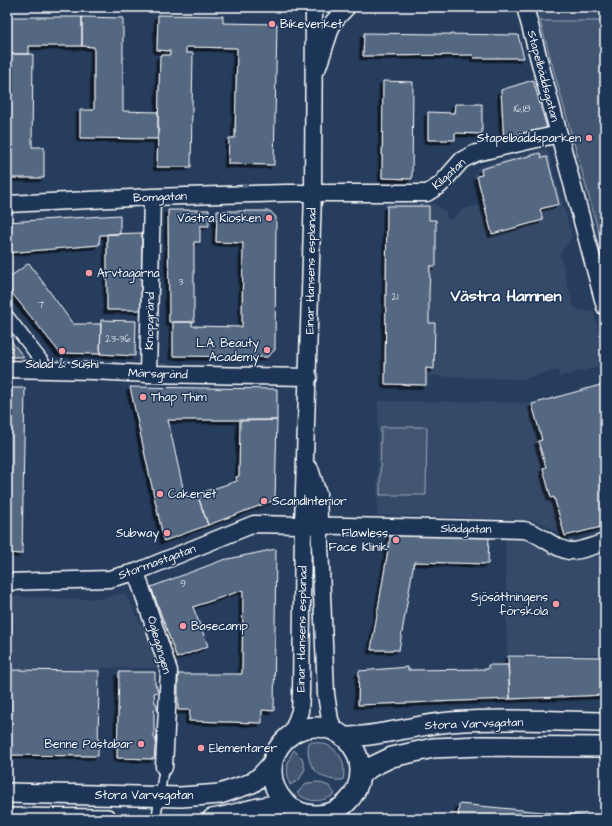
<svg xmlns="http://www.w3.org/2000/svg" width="612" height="826" font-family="'Architects Daughter',sans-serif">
	<defs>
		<filter id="shadow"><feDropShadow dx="-3.5" dy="3.5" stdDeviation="0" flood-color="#0009"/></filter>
	</defs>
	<rect width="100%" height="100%" fill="#263d5e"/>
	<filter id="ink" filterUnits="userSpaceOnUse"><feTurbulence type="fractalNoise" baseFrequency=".025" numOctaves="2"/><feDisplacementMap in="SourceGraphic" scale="8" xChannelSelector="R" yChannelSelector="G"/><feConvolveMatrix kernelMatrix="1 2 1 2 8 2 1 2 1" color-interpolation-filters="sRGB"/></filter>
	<g filter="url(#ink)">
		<path fill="#344a68" d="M540 7H605V280L534 24Z
			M547 148 572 237 560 254 573 306 581 311 593 310 605 356V365L559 377 558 370 523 379 428 376V387H381L385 203 434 204 445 211 448 220 455 217 462 209 482 204 474 176 478 167Z
			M378 401 530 403 540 439 538 440 545 467 542 468 551 498H553L564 536 542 523 531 520 377 515Z
			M505 534 524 535 556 550 605 545V655L507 654Z
			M125 593 157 655 159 668H102L99 671 11 670 12 596 82 599 102 598Z"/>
		<path fill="#425672" stroke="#a0aab8" d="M540 21H605V254Z
			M381 427H427L426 495H380Z
			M309 742C332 741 348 756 343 780 320 782 304 766 309 742Z
			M294 750 302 758 305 769 299 780 290 785C286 772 286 762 294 750Z
			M318 782 329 786 335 794C322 803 308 803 297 793L307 783Z"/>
		<path fill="#556781" stroke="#fff" filter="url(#shadow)" d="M158 15 223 16V23L277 24 274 165 228 164 229 138H235L237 48 186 47V53H193L191 167H157L160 55H170V51L157 50Z
			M7 17H82V46H29V54H7Z
			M82 17 123 18V111L158 112V139L80 138V110H94V47L82 46Z
			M364 33 518 35 524 58H474L473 55 363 56Z
			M7 54H33L32 147H44V178H7Z
			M533 80 547 128 504 143 501 90Z
			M383 81 413 82 412 179 382 178Z
			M455 104H482V134L455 133V140H428V112L454 113Z
			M540 153 542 158 547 157 559 204 540 209 543 220 492 234 477 176 482 175 481 169Z
			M387 206H429V220H436V266H430L429 294V323H435L434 369 426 368V385L385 384Z
			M168 210H209V226H200V242H194V322H169Z
			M217 211H270L276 217 275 350 267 357 173 356V322H192V326L242 327 243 243 216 242Z
			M120 215V234L100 235 99 245 7 253V222Z
			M142 233V310H107V234Z
			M29 263 73 324H101L100 354 60 353 7 287V279Z
			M101 320 136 321 135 356 100 354Z
			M7 336 11 341 24 357H7Z
			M604 384 605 526 565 536 554 497 551 498 543 468 546 467 538 441 542 440 532 404Z
			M130 387 277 389V420H168L185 497 197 494 208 525 164 541Z
			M7 388H25L22 554 7 553Z
			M277 420 275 500 208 525 197 494 237 481 236 477 239 476 240 421Z
			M391 532 489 535 488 564 414 562 399 650H371Z
			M276 549 274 711 262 710V723L189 721 190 710H178V674H242L243 590 193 607 208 646 177 658 151 587 223 560Z
			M7 596H12L11 670H7Z
			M508 656 605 657V695L510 699Z
			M488 665H508L510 699 358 705 359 671 408 667V670L488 669Z
			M7 670 99 671 98 756 7 755Z
			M119 672H155V685H156L158 692 154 693 155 703H156L158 709 154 710V737L158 744 155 746 154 759 117 758Z
			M459 804 605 818V819H458Z"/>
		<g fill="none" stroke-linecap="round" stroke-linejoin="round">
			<defs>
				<path id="service" d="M156 819 164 767"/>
				<path id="pedestrian" d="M7 316 48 369"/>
				<path id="minor" d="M525 7 605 307
					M318 67 333 22 347 7
					M7 204 152 197 287 193H427L440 185 462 160 476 153 559 134
					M7 369 93 371 148 374 309 377
					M148 374 152 197
					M310 469 318 494 326 694 330 720 335 731
					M136 572 169 671 164 767
					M7 582 109 579 136 572 254 524 524 530C541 533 552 548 569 551 580 552 595 545 605 542
					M292 733 300 711 301 694 303 524 313 193 314 7
					M298 812 300 819
					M332 819 339 809"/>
				<path id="tertiary" d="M272 771a44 44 0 1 1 88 0a44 44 0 1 1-88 0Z
					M345 737C380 737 414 725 450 722 501 718 554 721 605 722
					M360 775 373 766 392 757 433 748 481 746 605 747
					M7 793 181 797 220 794 252 783 261 776 271 765
					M7 818 107 819
					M212 819C237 815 260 805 286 804"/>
			</defs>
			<use href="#service" stroke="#fff" stroke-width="11"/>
			<use href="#pedestrian" stroke="#fff" stroke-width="15"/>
			<use href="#minor" stroke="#fff" stroke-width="19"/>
			<use href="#tertiary" stroke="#fff" stroke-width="22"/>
			<use href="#service" stroke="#1d3557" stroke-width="8"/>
			<use href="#pedestrian" stroke="#1d3557" stroke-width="12"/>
			<use href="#minor" stroke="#1d3557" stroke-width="16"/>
			<use href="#tertiary" stroke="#1d3557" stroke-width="19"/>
		</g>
	</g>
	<g fill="#ff9aa2" stroke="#1d3557" stroke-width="1.5">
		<circle cx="272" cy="24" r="4"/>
		<circle cx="589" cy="138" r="4"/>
		<circle cx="269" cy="218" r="4"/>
		<circle cx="89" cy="273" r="4"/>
		<circle cx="267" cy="350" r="4"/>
		<circle cx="62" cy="351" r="4"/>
		<circle cx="143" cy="397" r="4"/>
		<circle cx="160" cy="494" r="4"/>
		<circle cx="264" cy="501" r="4"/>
		<circle cx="167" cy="533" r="4"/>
		<circle cx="396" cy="540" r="4"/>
		<circle cx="556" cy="604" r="4"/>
		<circle cx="183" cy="626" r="4"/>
		<circle cx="141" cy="744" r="4"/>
		<circle cx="201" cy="748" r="4"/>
	</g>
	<g text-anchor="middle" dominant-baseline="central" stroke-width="3" stroke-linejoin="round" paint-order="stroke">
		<g font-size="10" fill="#d4d9e0">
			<text x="522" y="109">16,18</text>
			<text x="181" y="282">3</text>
			<text x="395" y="297">21</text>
			<text x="41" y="305">7</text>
			<text x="118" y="339">23-36</text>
			<text x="183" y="584">9</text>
		</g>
		<g font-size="12" fill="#fff" stroke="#1d3557" text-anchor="start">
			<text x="280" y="24">Bikeverket</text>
			<text x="581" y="138" text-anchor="end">Stapelbäddsparken</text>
			<text x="261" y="218" text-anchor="end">Västra Kiosken</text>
			<text x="97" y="273">Arvtagarna</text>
			<text x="259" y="343" text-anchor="end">L.A. Beauty<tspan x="259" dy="14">Academy</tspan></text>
			<text x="62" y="364" text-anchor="middle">Salad &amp; Sushi</text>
			<text x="151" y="397">Thap Thim</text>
			<text x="168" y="494">Cakeriet</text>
			<text x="272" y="501">ScandInterior</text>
			<text x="159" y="533" text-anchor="end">Subway</text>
			<text x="388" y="533" text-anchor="end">Flawless<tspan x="388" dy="14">Face Klinik</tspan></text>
			<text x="548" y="597" text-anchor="end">Sjösättningens<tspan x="548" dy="14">förskola</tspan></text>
			<text x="191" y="626">Basecamp</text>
			<text x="133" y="744" text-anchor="end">Benne Pastabar</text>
			<text x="209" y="748">Elementarer</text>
		</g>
		<g font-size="12" fill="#fff" stroke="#1d3557">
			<text transform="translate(543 76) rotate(75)">Stapelbäddsgatan</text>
			<text transform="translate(449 174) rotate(-42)">Kilgatan</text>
			<text transform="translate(160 197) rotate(-2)">Bomgatan</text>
			<text transform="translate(311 271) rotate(-89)">Einar Hansens esplanad</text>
			<text transform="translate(150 321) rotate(-89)">Knopgränd</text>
			<text transform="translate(158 374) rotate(2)">Märsgränd</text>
			<text transform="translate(466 529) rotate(1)">Slädgatan</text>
			<text transform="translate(157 562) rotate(-20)">Stormastgatan</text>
			<text transform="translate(302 629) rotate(-89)">Einar Hansens esplanad</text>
			<text transform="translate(159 645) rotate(74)">Öglegången</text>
			<text transform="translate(474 724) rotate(-2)">Stora Varvsgatan</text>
			<text x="144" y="795">Stora Varvsgatan</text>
		</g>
		<g font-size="16" font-weight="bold" fill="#fff" stroke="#1d3557">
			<text x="506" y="296">Västra Hamnen</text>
		</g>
	</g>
	<rect width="612" height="826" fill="none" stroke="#1d3557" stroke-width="24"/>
	<rect x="12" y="12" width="588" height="802" fill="none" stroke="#fff" stroke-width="1.5" filter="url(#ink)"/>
</svg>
